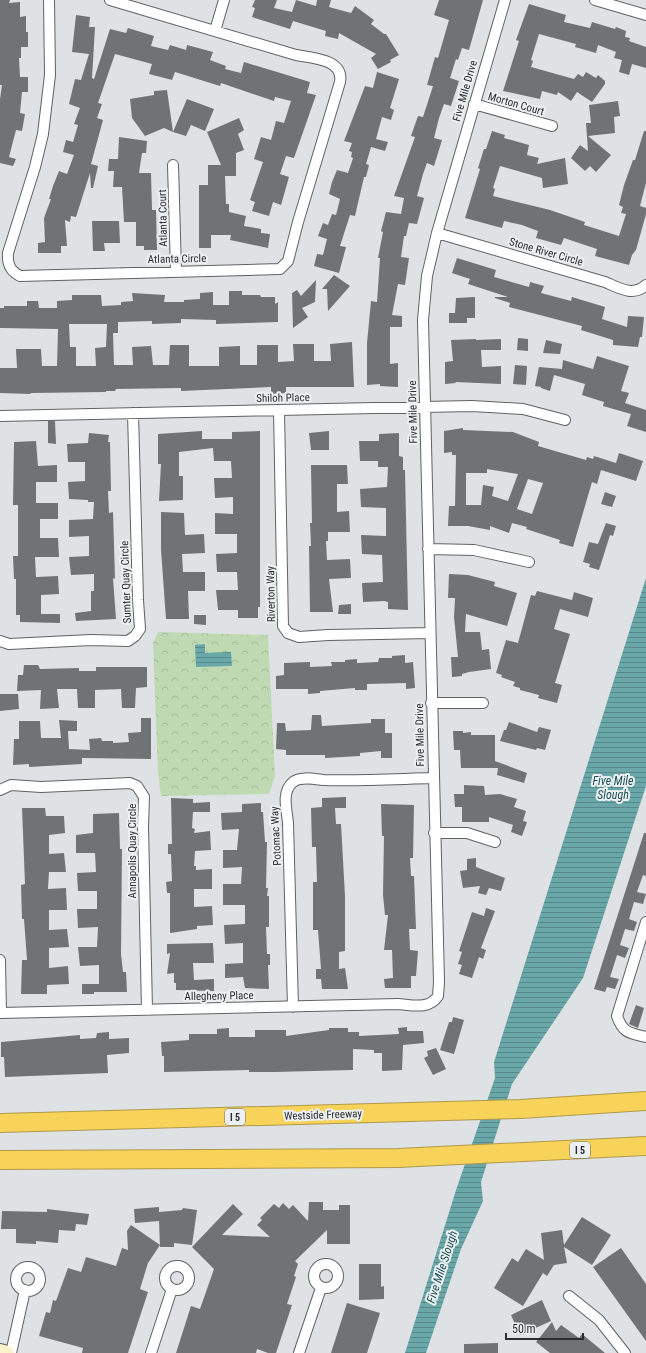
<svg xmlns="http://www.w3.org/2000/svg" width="646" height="1353" font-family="'Roboto Condensed',sans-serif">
	<defs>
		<pattern id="park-crowns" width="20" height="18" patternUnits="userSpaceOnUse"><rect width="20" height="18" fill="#bfdab2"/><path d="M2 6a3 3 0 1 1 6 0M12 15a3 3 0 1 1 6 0" fill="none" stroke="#a4bb99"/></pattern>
		<pattern id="water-rules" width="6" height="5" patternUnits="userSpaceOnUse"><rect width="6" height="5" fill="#6aa7a9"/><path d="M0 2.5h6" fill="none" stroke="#57888a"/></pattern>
	</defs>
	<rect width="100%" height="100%" fill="#dfe2e5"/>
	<path fill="url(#park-crowns)" d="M158 632 268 635 275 776 269 794 161 796 158 773 153 643Z"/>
	<path fill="url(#water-rules)" d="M646 578V786L583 978 512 1084 481 1182 483 1201 461 1249 426 1353H405L457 1187 495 1078 494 1062Z
		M205 644V653L231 652 232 666 196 667 195 645Z"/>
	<path fill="#707376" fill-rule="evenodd" d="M0 0H10L9 3 20 2V17L26 16V32H28V47H21V58H19L20 77H28V92H22L20 113 25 114 22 131 16 130 9 157 16 159 13 166 0 163V99L2 85H0Z
		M255 0H277L274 8 292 12 296 0 316 6 317 0H331L329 7 351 13 355 6 374 20 371 24 384 34H386L399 55 390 60 391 62 378 69 371 58 376 54 339 33 338 39 325 36 326 31 293 21 290 29 252 17 255 8 252 7Z
		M439 0H483L469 50 462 48 458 60 456 59 450 78 459 81 451 106 444 104 439 118 434 138 442 140 434 166 427 163 423 174 417 196 424 198 417 224 409 223 406 236H404L401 257 409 258 405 285 398 284 392 315 402 316V327H390V364L398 363V387L380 386V384L367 385V343L371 301 377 302 380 258H378L383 232 381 231 386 212 401 214 404 198 394 196 415 137 411 136 418 116 423 117 433 86 427 85 435 57 438 58 449 20 434 15Z
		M529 4 566 15 564 22 590 28 592 22 615 29 616 27 626 31 625 37 630 38 629 41 646 47V68L632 64 629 75 619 72 622 60 614 58 616 52 598 45 596 53 575 47 576 44 539 34 531 60 533 61 531 67 574 79 578 74 583 77 586 72 596 78 598 75 605 81V84L592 102 577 92 571 101 558 92 557 95 542 91 540 99 503 91 519 41 516 40Z
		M76 15 90 17 89 27H95L92 78 94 79 110 29 126 33 128 28 154 36 151 46 168 50 170 45 186 50 187 45 213 52 210 60 226 66 225 69 241 73 244 62 310 82 307 93 316 95 294 158 286 156 280 174 289 177 281 205 273 202 269 216 252 211 255 202 250 200 263 162 254 159 261 137 271 140 276 121 284 123 291 101 275 97 274 101 221 83 220 86 175 72 172 80 149 74 152 64 115 54 98 103 102 104 97 118 103 120 91 164 98 166 93 188H91L90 173 76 217 71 216 70 222 65 220 67 246H61V253H38V243L45 242 44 218 51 199H49L53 186 59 171 67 174 74 155 63 152 66 140 73 142 78 125 74 124 80 108 69 104 75 79 81 80 89 54 72 52Z
		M377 72 399 79 390 108 394 110 391 120 382 117 376 139 388 142 385 151 371 147 366 164 369 165 366 177H364L355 216 350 215 340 246 346 247 339 273 314 266 317 254 323 255 327 239 318 236 323 223 328 225 332 214 336 215 340 199 329 194 332 182 337 170 348 173 353 158 351 157 352 152 349 151 352 143 344 141 365 86 373 88Z
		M167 90 173 132 164 128 145 136 132 118 130 99 154 95V91Z
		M187 99 214 109 205 131 191 125 186 136 173 132Z
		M618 101 620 116 614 117 615 133 588 136 611 155 596 172 590 166 585 171 571 158 580 145 588 151 586 123H591L589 105Z
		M239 118 244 130 238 134 244 150 236 153V176H225L226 204H229V212L246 216 244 226 261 229V233L270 234 268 248 230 240 231 235H211V248H199V185H208V165H221L207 132Z
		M492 131 505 135 504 138 529 145 527 155 539 158 537 164 565 158 568 184 543 188 542 178 500 166 493 188 495 189 493 196 550 210 585 222 584 225 619 236 626 214 621 213 623 207 619 205 624 185 633 160H635L644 131H646V183L640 206 646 208V214L636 250 632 255 629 265 595 256 597 249 564 238 561 245 536 238 538 231 522 225 504 221 502 228 465 218 480 169 478 168 484 149H486Z
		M119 137 147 141 146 153H142L139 173H151L152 210H156L157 250H144V246H136V222H124L122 187H113L114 171H108L109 159H118Z
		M92 221H119L120 243H104L105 251H93Z
		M457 258 496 270 494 277 529 287 530 282 544 286 541 293 571 301 572 297 605 307 602 319 627 327 628 316 644 317 642 337H640L638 347 613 345V340L581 330 582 326 509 307 510 303 495 298V297H508L468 284 470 279 452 273Z
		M334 275 350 286 328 311 327 289H322Z
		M316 280 315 302 302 308 308 317 293 328 292 293 297 290 301 296Z
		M229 291H242V295H260L261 297H275V304L278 302V322L216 324V320L181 319V323L152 324V321L118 322V333H113L114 365H133L132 347 151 346 153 365H169L170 345H189V366H219V347L240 346V365H257V345H278V362L294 361 293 344H314V361H331L330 344 352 342 354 387H286V393L271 394V387L181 391V388L116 389 115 391H106V392L31 393 30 394 0 393V368H17L16 349H41L42 366H57L58 329 0 328V308H4V306H27V301H38L39 308H57V301L72 300V295H101L102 306 121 305V302L133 301 132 293 165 295 164 302H184V300L200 299V293L213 292V305H229ZM69 324H107L106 347 95 348 96 366H76V347H70Z
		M475 297V318H467V323H449V313H455L456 298Z
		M518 338 528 339V351L517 350Z
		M476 339V340L501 339V350H481L482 367 501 366V384L455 382 456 383 445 384V362L453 361 451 340Z
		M546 340 562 344 560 354 543 353Z
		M597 356 629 366 621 391 629 393 625 403 646 410V432L627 426 631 414 603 406 604 402 582 395 585 384 554 375 550 391 541 388V387L535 386 539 367 562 369 563 360 593 369Z
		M515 365 527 366 526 385 513 384Z
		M48 421H55L56 444 48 443Z
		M463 428V430L513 432 539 442 538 446 586 460 587 457 593 459 594 456 616 463 619 453 643 461 636 481 601 470 597 484 592 482 573 547 559 543 560 540 526 529 527 527 512 523 509 533 490 526V530L468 526H448L449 506H455L456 455H452V452L444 453V431ZM487 469 518 474 508 501 492 496 494 487 483 485 481 505H466V473H487ZM528 479 543 483 532 514 517 509Z
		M202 431V439H232V432L260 431V607H258V618H238V610H218L216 590H238L237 572H217L216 554 237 553V534H215V513L233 514V497L215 498 214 478H232L231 461H214L213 448 179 452V476H183V500L159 501 161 464H158V434Z
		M329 431V450H311L309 433Z
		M89 433 109 435 108 442H110L111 491H108L109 513 113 512 115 579 113 578 116 619 76 621 75 613 91 611V591H94V574L71 575 69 557 89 556V536L69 537V520L93 519 94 502H88V500L69 499 68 482 85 481V462H68L67 444 88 443Z
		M399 433V456L403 457V470H405L408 610 388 609V602L384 601 363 602 362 583 383 582 382 555 362 554 361 535 386 536V508L361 507 360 489 387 487 388 467H378V461H360L359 441H379V434Z
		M36 441 38 466 57 465V482H36V503H58V519H40V538H58L59 557H35L36 577 58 576 59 594 41 595V614H60V623L20 622V615H16V579H14L13 556H18V505H13L14 442Z
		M311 465H347L348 484H337V512L349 511 350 532H328V541H326L327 560 350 559 351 578 329 579 333 612H310L309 546H311L310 523H312Z
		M605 492 616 496 612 507 601 504Z
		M161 512 184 513 185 535 204 534 205 553 182 554 183 572H205V591H188L189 619H166L161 550Z
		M606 523 616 526 613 536 610 535 599 570 589 567 590 564 583 562 589 542 598 544Z
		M449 574 468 575 495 582 494 586 517 593 507 626 466 614 465 632H480L482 650 489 649 491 669 469 672 462 674V676L452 677 451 657H458L454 617 455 598H448Z
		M537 591 572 600 574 592 593 598 588 617 560 609 554 629 570 634 555 683 562 685 557 703 538 698 539 695 520 690V688L513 686 515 682 501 677 502 675 496 673 506 640 518 643 531 595 535 596Z
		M351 604V614H338L339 605Z
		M194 615H206V625L194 624Z
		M405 655V663L413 662 415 688 406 689V683L367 684V690H355V688L320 691V693L308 694V689H276V676L284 675V663L310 662V667L332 666 331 662H345V660L357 659V663L378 662 379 658H392V656Z
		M24 665H38L40 669 79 668V671H96V667H147V687L136 688 135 708H122L121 689 95 690V708H78L77 689H57L59 708 40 709 41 690 17 691 18 675H23Z
		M0 694H18L19 709 0 711Z
		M312 715H321L322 726 371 723V719H385V733H392V758H381V751L360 753V756L325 758V755H286V750L276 749 277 723H285L286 731 311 730Z
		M141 718H151V759L82 758V764L29 767V764L13 765 14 739H19V721H40L41 738H61L59 720 77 721V731H68L69 749 90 750 89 739 101 738 102 741H113V743L129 742 128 733 141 732Z
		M509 722 537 732 539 727 551 730 545 750 537 748 536 750 500 741 504 730H506Z
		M453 731H463V733L471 732V735H495V761L527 773 524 783 497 775 498 768H461L460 750H454Z
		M464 785 484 786 485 795 500 794 517 799 514 807 526 811 523 821 527 822 522 836 511 832 513 825 489 817V822H462V807H455L454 794H464Z
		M346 797V808H335L336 824H341L345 896V951L339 952V969L345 968 348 989H322L321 979H316V969H321L318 930H313V882H317L316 847H312L311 808 322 807V798Z
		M171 798 193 799V803L210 802V812H193L192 828 195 829 194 833 210 831 211 850 195 851 194 866H196V870L212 869V889H194V907L212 906 213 925 197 926V929L170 933V893H167L166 882 172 881 171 854H168V844H172Z
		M261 803V812H263L265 842H267L266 888H268L267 896H269V927H266L267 954H270V965H268L269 989 245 988 243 977 225 978V964L243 963V943L225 944 224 925 245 924V905H223V884H241L242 867 223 868V850H237L239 829 222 830 221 813 242 812V804Z
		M381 804 414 805 413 858H410L411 876H414L416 929H409L410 950 418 951 416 976H411V988H385L384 979 393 978 392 950H384L388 915H385L383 895 384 836H382Z
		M22 808H45L46 816H64L65 833 49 835V854L64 853 66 872H49L48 889 66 888 67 910H49V930L67 929 69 947 49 948V968L68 966 69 984 47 985V994H21L22 960H27L24 919H22L21 885 25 884Z
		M119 813 120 849H122L121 954 123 972H126L127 992H94V994H82V984H99V965L80 966 78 947H97L98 927 78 928 77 909H97V891H78L77 873 96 872 95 853H76V835L93 833V814Z
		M644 833H646V876L643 875 637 892 646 894 643 904 634 902 629 919 637 922 634 931 625 929 620 945 629 948 625 958 617 955 612 971 610 977 619 979 615 989 607 987 605 992 594 989Z
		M476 858V867L505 878 501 891 489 888 486 895 478 893 480 886 463 888 460 871 467 870V859Z
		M486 908 495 911 481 948 486 950 483 959 479 957 472 978 459 974 462 965 458 964 462 952 459 951 472 912 484 916Z
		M213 943 214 963H193L194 980 214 979V991L176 990V983H174V973L167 974 170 953 167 954V944Z
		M636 1005 644 1008 638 1028 629 1024Z
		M453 1017 464 1020 454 1054 440 1050 449 1022H452Z
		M407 1027V1031H423L424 1043 403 1045 402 1070 382 1071V1053H374V1050L353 1049V1070L274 1072H249V1070L164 1072V1056H162L161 1042 189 1040V1034H217V1029L229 1028V1037H255V1030H286V1036L329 1030V1028H348V1032H359V1036L399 1034 398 1028Z
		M109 1032V1039L129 1038V1053L107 1055 108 1073 5 1077 4 1057H1V1042L80 1035V1039L96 1038 97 1033Z
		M436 1048 446 1069 433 1075 424 1058 428 1056 427 1051Z
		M309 1202H323V1210H339V1205H350V1244H327V1230L295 1261 298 1264 294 1276 296 1277 287 1304 292 1305 276 1353H268L257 1349 256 1353H176L191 1306 200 1309 214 1269 192 1247 233 1204 243 1214 222 1235 270 1237 257 1225 262 1220 260 1218 274 1204 279 1208 283 1203 289 1209 293 1205 308 1221Z
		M159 1207V1212L182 1210 183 1208 197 1210 192 1245 174 1243V1247H160L159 1221 135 1223 134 1209Z
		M47 1209 89 1214 87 1225 76 1224 75 1231 59 1230 58 1243 36 1241V1244L16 1243V1229H1L2 1211 47 1212Z
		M582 1217 611 1235 592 1265 564 1247 567 1263 554 1265 547 1276 543 1273 523 1306 494 1288 512 1258 518 1262 526 1249 544 1260 541 1233 562 1230 564 1245Z
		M131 1225 160 1245 148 1263 140 1289 148 1292 128 1353H82L83 1348 39 1336 46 1312 50 1313 53 1300 56 1301 68 1268 81 1272 86 1257 116 1266 122 1248 128 1250 127 1231Z
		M621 1248 646 1284V1341L593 1267Z
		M359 1264H381V1287L384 1286V1299L359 1300Z
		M542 1300 551 1321 520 1335 511 1315Z
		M347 1303 380 1313 367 1353H331Z
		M552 1322 556 1331 561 1325 579 1338 582 1334 605 1353H550L536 1342Z
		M498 1343V1353H464V1344Z"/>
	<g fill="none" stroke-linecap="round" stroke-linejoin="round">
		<defs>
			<path id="street" d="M49 0 50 75 43 134 35 167 8 253C7 264 10 271 20 276L280 269 288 261 298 222 340 82C344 59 312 58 296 55L110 0
				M595 0 646 15
				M215 31 224 0
				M474 104 552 126
				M173 165 176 271
				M437 233 605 282C619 288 633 297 646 285
				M279 410 283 626 288 633 299 637 328 635 430 633
				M0 416 472 406 523 409 565 420
				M428 549 474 550 529 562
				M0 641 9 644 91 640 128 641 135 636 140 629 138 600 133 413
				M431 703H483
				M0 790 11 785 41 787 130 783 137 786 144 797 143 826 147 1010
				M434 833H467L495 842
				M646 922 617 1016C623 1033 629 1033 646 1037
				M0 960 1 1013
				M293 1007 288 823C287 810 281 792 293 782 301 776 314 779 323 780 360 781 396 779 433 778
				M0 1013 398 1004C412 1005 429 1010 438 996L439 982 423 320 427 276 437 233 505 0
				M314 1276a12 12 0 1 1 24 0a12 12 0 1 1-24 0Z
				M165 1278a12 12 0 1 1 24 0a12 12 0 1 1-24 0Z
				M16 1279a12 12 0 1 1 24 0a12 12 0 1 1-24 0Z
				M569 1296 599 1320 625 1353
				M11 1353 25 1290
				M151 1353 172 1289
				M299 1353 321 1288"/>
			<path id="secondary" d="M0 1351 7 1353"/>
			<path id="highway" d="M0 1123 521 1109 646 1101
				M0 1160 398 1158 646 1146"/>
		</defs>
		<use href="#street" stroke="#5f6264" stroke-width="12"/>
		<use href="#secondary" stroke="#5f6264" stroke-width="16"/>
		<use href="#highway" stroke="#b0994b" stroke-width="20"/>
		<use href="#street" stroke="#fff" stroke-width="10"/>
		<use href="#secondary" stroke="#fdf2ce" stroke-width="14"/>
		<use href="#highway" stroke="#f7d35a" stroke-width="18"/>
	</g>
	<g text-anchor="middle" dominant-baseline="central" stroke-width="4" stroke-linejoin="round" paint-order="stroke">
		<g fill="#ecf0f2" stroke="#656869" stroke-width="1">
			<rect x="225" y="1109" width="20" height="16" rx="3"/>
			<rect x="570" y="1142" width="20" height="16" rx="3"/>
		</g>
		<g font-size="10" font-weight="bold" fill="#2b2d2e">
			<text x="235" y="1117">I 5</text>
			<text x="580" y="1150">I 5</text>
		</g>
		<g font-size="11" fill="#2b2d2e" stroke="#ecf0f2">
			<text transform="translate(465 91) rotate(-74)">Five Mile Drive</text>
			<text transform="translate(516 104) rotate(16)">Morton Court</text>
			<text transform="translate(163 218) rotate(-91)">Atlanta Court</text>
			<text transform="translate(546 252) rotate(16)">Stone River Circle</text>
			<text transform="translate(177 259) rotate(-1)">Atlanta Circle</text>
			<text transform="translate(283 398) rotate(-1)">Shiloh Place</text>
			<text transform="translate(413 412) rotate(-91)">Five Mile Drive</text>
			<text transform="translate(126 582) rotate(-92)">Sumter Quay Circle</text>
			<text transform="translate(271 594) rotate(-91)">Riverton Way</text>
			<text transform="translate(420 735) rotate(-91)">Five Mile Drive</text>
			<text transform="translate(276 836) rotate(-93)">Potomac Way</text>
			<text transform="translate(132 851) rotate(-90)">Annapolis Quay Circle</text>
			<text transform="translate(219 996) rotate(-1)">Allegheny Place</text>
			<text transform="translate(323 1115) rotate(-2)">Westside Freeway</text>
		</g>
		<g font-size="12" font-style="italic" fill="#1a5052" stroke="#ecf0f2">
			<text x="613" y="781">Five Mile<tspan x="613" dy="14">Slough</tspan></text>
			<text transform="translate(442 1267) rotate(-72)">Five Mile Slough</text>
		</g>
	</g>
	<path d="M506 1333v6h77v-6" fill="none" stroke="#2b2d2e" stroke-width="2"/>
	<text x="512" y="1333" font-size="12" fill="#2b2d2e" stroke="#ecf0f2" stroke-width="3" paint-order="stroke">50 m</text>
</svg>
